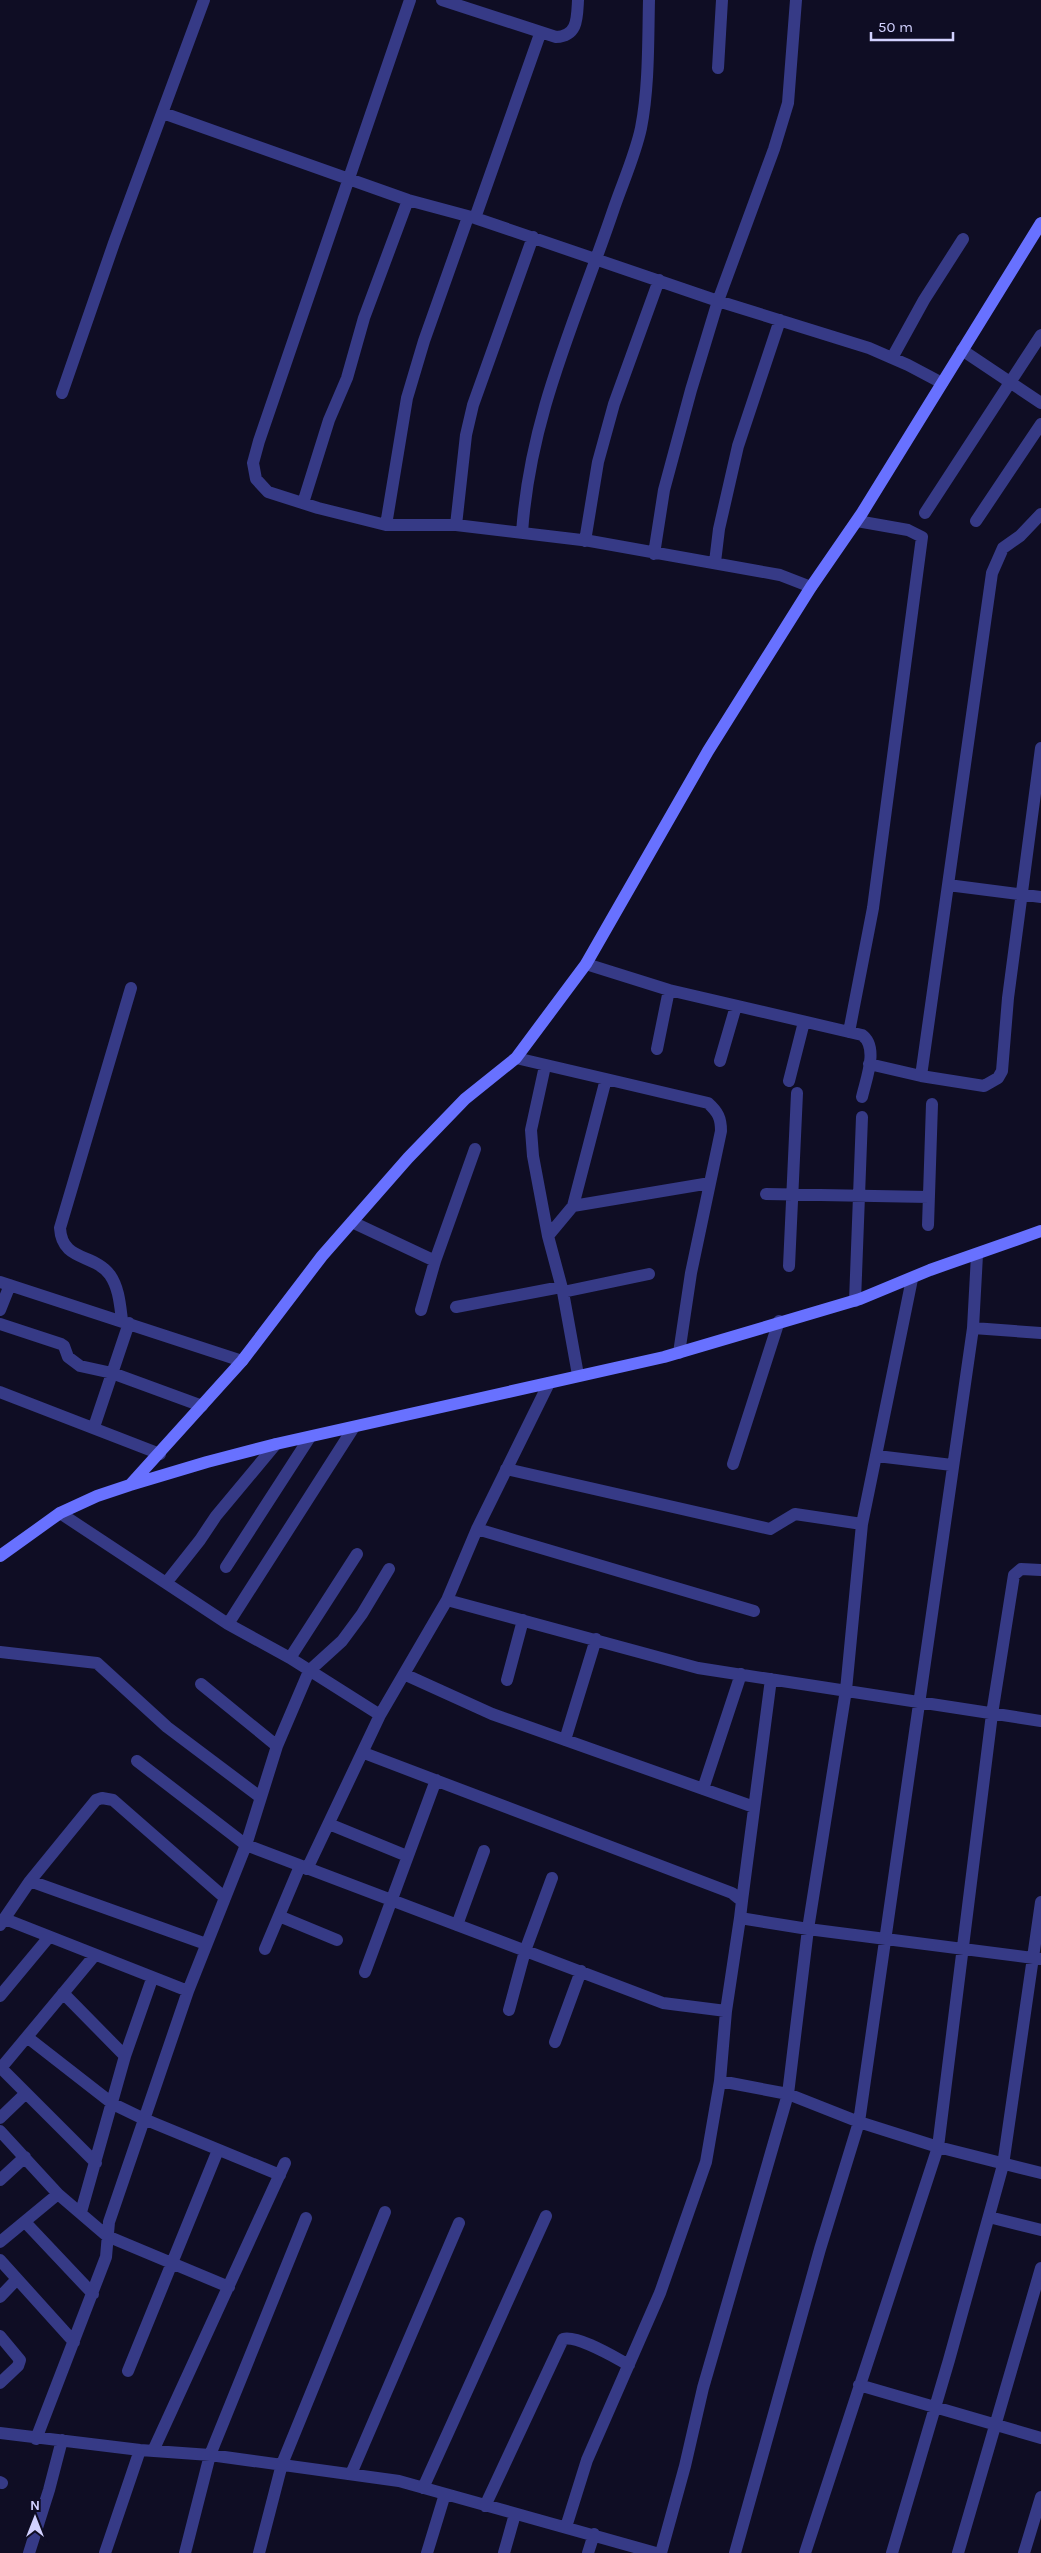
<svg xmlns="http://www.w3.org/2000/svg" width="1041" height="2553" font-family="Karla,sans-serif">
	<rect width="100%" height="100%" fill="#0f0d24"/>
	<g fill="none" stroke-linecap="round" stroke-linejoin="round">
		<path stroke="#363a86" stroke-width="12" d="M410 0 259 441 253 463 256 479 268 492 318 508 386 525H456L590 541 780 575 811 587
			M442 0 556 37C578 36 577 18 578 0
			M718 68 722 0
			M163 113 408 200 475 218 718 301 869 348 908 365 942 383
			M475 218 540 34
			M962 350 1041 403
			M892 358 924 300 963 239
			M62 393 114 243 204 0
			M303 503 329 420 347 378 364 318 408 200
			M925 513 1041 335
			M976 521 1041 424
			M386 525 407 398 424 341 468 217
			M456 525 466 435 473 405 533 237
			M522 533C530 415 576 320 613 211 622 184 635 156 641 128 649 87 648 42 649 0
			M585 541 598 462 614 404 659 280
			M654 554 664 490 691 390 718 301 774 149 788 103 796 0
			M715 562 719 529 738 446 780 320
			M948 885 1041 897
			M586 964 669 990 862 1035C879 1047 866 1079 862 1097
			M849 1032 873 908 922 537 908 530 857 521
			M657 1049 669 990
			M516 1058 606 1079 573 1206 548 1236
			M720 1061 736 1006
			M869 1064 921 1076 984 1086 998 1078 1002 1071 1008 998 1041 748
			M545 1066 531 1130 533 1156 548 1236 563 1292 578 1375
			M921 1076 992 573 1003 548 1020 536 1041 514
			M606 1079 708 1103C718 1112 721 1118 721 1131L691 1273 679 1353
			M789 1081 804 1022
			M766 1194 929 1197
			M573 1206 710 1183
			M352 1222 435 1261
			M928 1225 932 1104
			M789 1266 797 1093
			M0 1282 242 1361
			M563 1292 649 1274
			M855 1301 862 1117
			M456 1307 561 1287
			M0 1310 10 1285
			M421 1310 435 1261 475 1149
			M122 1320C120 1305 119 1288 110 1275 94 1253 62 1262 60 1228L131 988
			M0 1324 61 1344 64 1346 68 1357 80 1366 112 1373 202 1406
			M973 1328 1041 1333
			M0 1392 160 1454
			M94 1427 129 1323
			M877 1456 952 1465
			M733 1464 779 1321
			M506 1469 770 1529 795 1514 862 1524
			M60 1513 228 1624 290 1658 380 1715
			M477 1529 754 1611
			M226 1567 310 1437
			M166 1583 200 1540 216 1516 276 1444
			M447 1600 698 1668 1041 1721
			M228 1624 354 1427
			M0 1652 97 1663 167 1727 260 1797
			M290 1658 357 1554
			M406 1675 492 1714 754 1807
			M507 1680 523 1620
			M201 1684 277 1746
			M565 1740 596 1639
			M364 1753 732 1893 742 1901 740 1918 808 1929 1041 1959
			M137 1761 246 1845 663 2003 726 2011
			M703 1789 741 1674
			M329 1824 407 1856
			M307 1869 380 1715 447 1600 477 1529 549 1383
			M30 1881 206 1944
			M742 1901 771 1679
			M279 1916 337 1940
			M5 1919 188 1991
			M0 1925 30 1881 96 1800 102 1798 113 1800 225 1898
			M457 1925 484 1851
			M265 1949 300 1866
			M365 1972 436 1780
			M63 1993 125 2056
			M0 1996 49 1937
			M509 2010 525 1951 552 1878
			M27 2037 113 2104 144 2119 280 2175
			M555 2042 581 1971
			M0 2067 96 2163
			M1 2068 95 1955
			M720 2081 788 2094 859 2122 938 2147 1041 2173
			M0 2118 26 2093
			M0 2131 58 2194 107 2236 229 2287
			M0 2180 25 2157
			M81 2212 125 2056 152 1979
			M989 2217 1041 2230
			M25 2222 93 2294
			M0 2242 58 2194
			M0 2260 74 2342
			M0 2297 17 2279
			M0 2336 20 2360 18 2366 0 2383
			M128 2371 218 2150
			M859 2385 1041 2438
			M0 2433 140 2450 210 2455 399 2481 656 2553
			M36 2439 106 2257 109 2222 188 1991 246 1845 277 1746 309 1671 342 1641 362 1614 389 1569
			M153 2451 285 2163
			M351 2474 459 2223
			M0 2482 2 2483
			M423 2488 546 2216
			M485 2506 563 2339C578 2335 614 2357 629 2365
			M566 2527 587 2460 660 2293 706 2162 720 2081 726 2011 740 1918
			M29 2553 49 2490 62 2440
			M105 2553 140 2450
			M185 2553 210 2455 306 2218
			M259 2553 282 2464 385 2212
			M427 2553 445 2494
			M504 2553 515 2514
			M588 2553 594 2534
			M661 2553 685 2466 703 2388 788 2094 808 1929 846 1690 862 1524 912 1279
			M735 2553 820 2249 859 2122 973 1328 977 1255
			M805 2553 938 2147 992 1714 1014 1575 1021 1569 1041 1570
			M892 2553 949 2360 1003 2165 1041 1902
			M958 2553 1041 2268
			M1024 2553 1041 2497"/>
		<path stroke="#6871ff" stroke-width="12" d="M130 1485 242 1361 322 1256 408 1158 465 1099 516 1058 586 964 708 751 811 587 862 513 1041 223
			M0 1556 60 1513 97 1496 130 1485 207 1462 276 1444 664 1357 860 1299 930 1270 1041 1231"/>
	</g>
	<g transform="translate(35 2518)" stroke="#0f0d24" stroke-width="4" paint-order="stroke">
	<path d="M0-4L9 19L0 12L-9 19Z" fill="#d2d1ff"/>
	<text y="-8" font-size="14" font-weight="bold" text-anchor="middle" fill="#d2d1ff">N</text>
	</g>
	<path d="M871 32v8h82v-8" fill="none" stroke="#d2d1ff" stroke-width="2.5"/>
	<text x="878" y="32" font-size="15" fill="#d2d1ff" stroke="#0f0d24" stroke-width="4" paint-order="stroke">50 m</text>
</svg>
